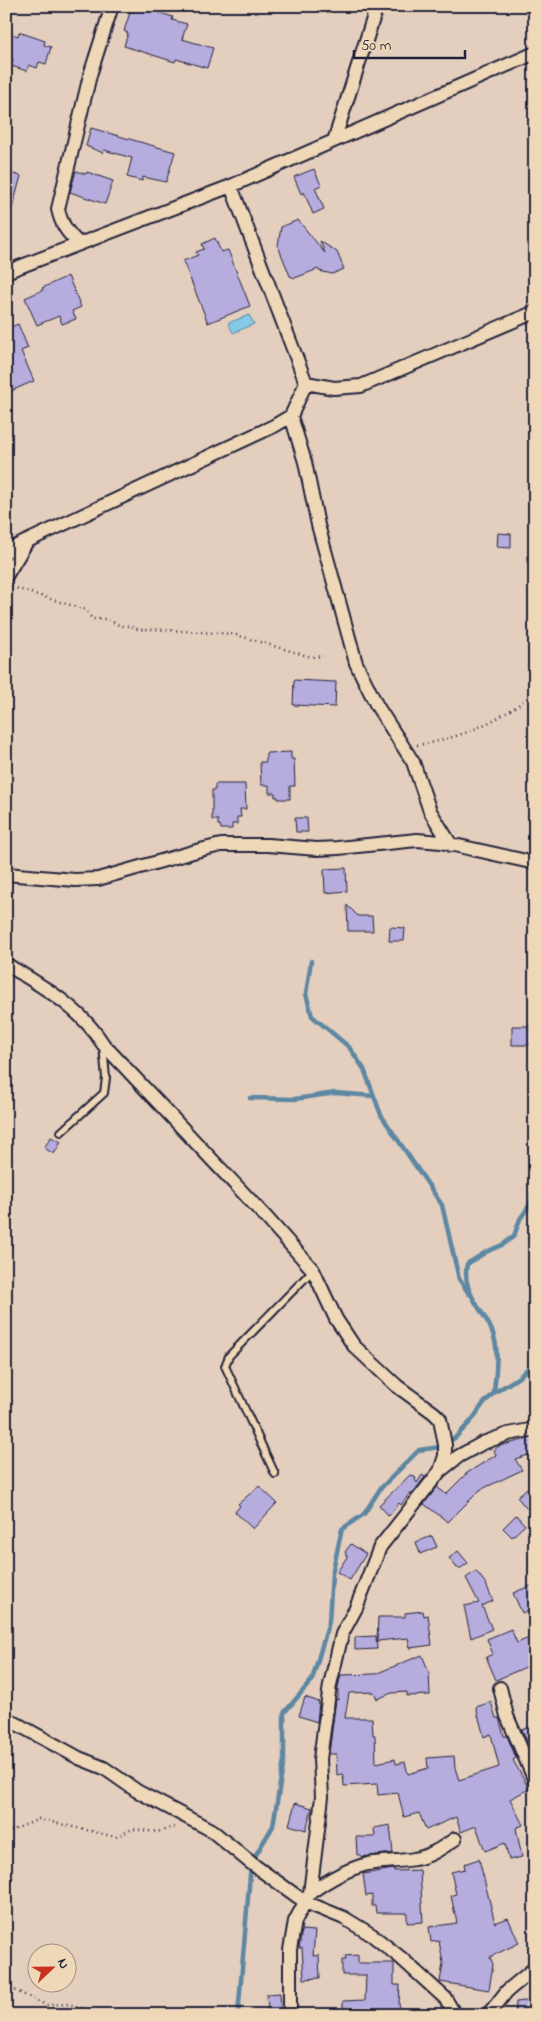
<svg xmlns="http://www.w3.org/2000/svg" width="541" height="2021" font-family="'Indie Flower',sans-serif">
	<rect width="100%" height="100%" fill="#e4cfbf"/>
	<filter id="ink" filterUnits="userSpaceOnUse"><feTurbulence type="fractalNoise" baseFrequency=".02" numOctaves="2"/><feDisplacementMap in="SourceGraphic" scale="10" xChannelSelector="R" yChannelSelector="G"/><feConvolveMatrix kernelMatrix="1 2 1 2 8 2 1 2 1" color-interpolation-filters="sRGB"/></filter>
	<g filter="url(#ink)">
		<path fill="#85cbe6" stroke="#5d87a2" d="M249 315 254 324 233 333 228 323Z"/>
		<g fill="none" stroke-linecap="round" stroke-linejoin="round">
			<path stroke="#5d87a2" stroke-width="4.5" d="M311 961 306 994 312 1016 349 1047 364 1069 381 1115 442 1205 459 1279 469 1294
				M250 1098 295 1099 335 1093 374 1096
				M494 1393C495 1379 498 1361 496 1346 492 1313 460 1299 467 1264L486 1252 504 1244 514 1236 520 1219 531 1203 532 1192
				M238 2015 251 1863 273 1826 284 1760V1713L312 1680 329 1622 332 1574 342 1529 364 1514 380 1489 419 1450 440 1447 456 1437 472 1420 483 1404 494 1393 519 1377 535 1361"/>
		</g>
		<path fill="#b6acdd" stroke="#22223b" d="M132 6H152L151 10 173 17 172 20 187 24 182 39 213 48 207 68 176 59 175 62 124 46 128 33 124 31Z
			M6 32 18 36 19 32 45 41 44 45 51 47 46 64 39 62 37 68 29 65 27 71 11 66 13 60 6 58Z
			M91 128 175 152 166 182 143 177 142 181 127 177 132 158 104 150 103 153 86 146Z
			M314 169 321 185 315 188 324 209 313 214 304 192 301 194 294 177Z
			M76 171 86 174 87 172 113 181 105 204 70 192Z
			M6 172 21 176 10 216 6 215Z
			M298 220 325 253 320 241 337 252 344 269 332 274 319 271 318 269 295 278 290 276 278 246 281 227Z
			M215 238 221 252 228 250 250 306 208 323 183 261 198 255 196 252 204 249 202 244Z
			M68 276 81 307 72 311 76 319 62 324 59 316 37 325 25 298 43 290 42 288Z
			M18 324 28 348 21 351 34 381 6 393V329Z
			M498 533 511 534V548L497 547Z
			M294 680 336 682 335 707 293 705Z
			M291 752V759H294L295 786H290V799H278V797H275V793H269V785H261L260 762H266V753Z
			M215 784H245L246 809H240L241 817H237V824H232V829H221L220 825H218V820H212V790H215Z
			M295 818H307L308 832H296Z
			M346 868 347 891 325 893 324 869Z
			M347 905 358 916H372L373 931H348Z
			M390 927 405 928 404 941H389Z
			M512 1026H532V1045H512Z
			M51 1137 61 1142 54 1154 44 1148Z
			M535 1437V1453L515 1459 522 1470 480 1490 448 1522 424 1504 437 1487 446 1494 467 1473 496 1455 494 1450 499 1446Z
			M410 1475H412L416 1478 415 1480 417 1483 422 1475 425 1477 412 1494 410 1493 401 1505 399 1503 389 1516 379 1505Z
			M535 1481V1502L527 1509 517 1497Z
			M259 1486 277 1503 253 1529 235 1512 240 1506 238 1504Z
			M516 1515 525 1525 512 1537 503 1528Z
			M432 1536 437 1547 420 1554 416 1542Z
			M351 1544 366 1554 350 1580 337 1572 347 1557 345 1552Z
			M458 1551 468 1563 461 1568H457L449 1558Z
			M476 1571 486 1584 493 1601 482 1606 492 1629 471 1638 464 1606 479 1603 466 1578Z
			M535 1584V1607L522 1613 513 1593Z
			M423 1611 424 1616 428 1615 432 1645 410 1648 408 1638 377 1641 378 1617H405V1613Z
			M511 1629 517 1643 529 1638 535 1651V1663L496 1680 486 1657 493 1654 487 1639Z
			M376 1636 377 1649 355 1650V1637Z
			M422 1655 429 1672 430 1695 407 1696V1692L392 1693 377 1699 374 1692 349 1693 345 1718H372L373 1735H375L376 1763 395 1759 396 1764 405 1762 408 1774 428 1768 427 1758 454 1756 455 1768 459 1780 499 1767 491 1734 484 1737 476 1707 491 1702 496 1718H499L504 1736H507L516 1758 513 1760 529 1789 510 1799 523 1825 516 1828 522 1857 509 1860 505 1843 485 1851 476 1826 461 1832 456 1817 426 1830 419 1813 404 1817 398 1793 378 1795 377 1784 344 1786 343 1774 337 1775 336 1754H329L336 1699 338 1700V1687L341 1675 375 1674Z
			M305 1697 319 1702 317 1722 299 1716Z
			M535 1725V1751L532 1752 522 1730Z
			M295 1803 312 1808 306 1830 289 1825Z
			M390 1825 393 1853 361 1857V1855H357L356 1837H375L374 1828Z
			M479 1859 495 1923 508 1918 519 1943 490 1957 493 1964 489 1990 440 1982 443 1963 439 1941 431 1942 429 1927 457 1923 451 1896 456 1894 451 1872 465 1869 464 1864Z
			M394 1869V1871L420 1870 423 1922 407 1923V1913H376L375 1906H372V1895L366 1896 363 1874Z
			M302 1930 315 1931 313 1956 319 1955 320 1978 304 1979 302 1948H299Z
			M358 1955V1963H394V1985H400L399 2004 403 2015H343V2001L365 2000 366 1975H342V1960H346L345 1956Z
			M280 1993 281 2012 268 2013 267 1994Z
			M535 2000V2015H515L516 2002Z"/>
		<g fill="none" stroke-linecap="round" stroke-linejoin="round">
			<defs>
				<path id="service" d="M61 1132 104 1093 106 1078 103 1046
					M275 1474 225 1366 229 1356 313 1270"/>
				<path id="minor" d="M334 141 377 6
					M78 243C67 232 61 224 58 209L90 75 112 6
					M6 272 231 186 535 53
					M306 383 334 388 361 386 535 312
					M291 416 305 462 318 525 356 663 377 706 413 762 430 811 451 845
					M6 551 274 426 291 416 306 383 231 186
					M6 576 26 543
					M6 874 75 880 98 879 200 850 221 845H268L317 849 338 848 417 840 441 842 535 863
					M6 964C43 987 80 1007 103 1044L265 1216 313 1270 336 1319 354 1346 397 1386 434 1413 440 1419 445 1445V1456L440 1471
					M500 1688 507 1716 535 1781
					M6 1718 79 1758 104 1768 137 1791 211 1830 251 1863 305 1902 344 1918 372 1935 401 1958 445 1998 455 2015
					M310 1893C328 1880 346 1869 368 1864 383 1861 398 1862 414 1859 429 1857 442 1848 455 1839
					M290 2015V1950L295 1921 310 1893 322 1797 320 1759 330 1685 342 1634 356 1608 380 1547 440 1471 459 1456 483 1443 508 1434 535 1429
					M488 2015 507 1991 535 1968"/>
			</defs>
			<use href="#service" stroke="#22223b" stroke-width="10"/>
			<use href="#minor" stroke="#22223b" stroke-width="16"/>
			<path stroke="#22223b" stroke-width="2.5" stroke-dasharray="1 4" stroke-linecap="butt" d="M12 587 86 610 92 619H106L121 626H130L140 630 150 629 233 634 311 657 323 656
				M417 745C460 739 502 720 535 692
				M6 1833 39 1819 116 1837 132 1829 157 1832 175 1827
				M6 1986 46 2005 69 2004 90 2011 94 2015"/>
			<use href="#service" stroke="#efd8b8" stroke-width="6"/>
			<use href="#minor" stroke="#efd8b8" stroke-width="12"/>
		</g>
	</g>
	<rect width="541" height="2021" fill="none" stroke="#efd8b8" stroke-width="25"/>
	<rect x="12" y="12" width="516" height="1996" fill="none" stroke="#22223b" stroke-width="2" filter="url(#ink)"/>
	<g transform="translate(52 1968) rotate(68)"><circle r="24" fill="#efd8b8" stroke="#9d8f86"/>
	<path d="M0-4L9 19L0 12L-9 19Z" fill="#c8321e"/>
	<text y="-8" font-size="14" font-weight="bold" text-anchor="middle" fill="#22223b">N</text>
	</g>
	<path d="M354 50v8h111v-8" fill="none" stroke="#22223b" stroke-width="2.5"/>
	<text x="361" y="50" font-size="15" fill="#22223b" stroke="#efd8b8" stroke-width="4" paint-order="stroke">50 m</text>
</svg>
